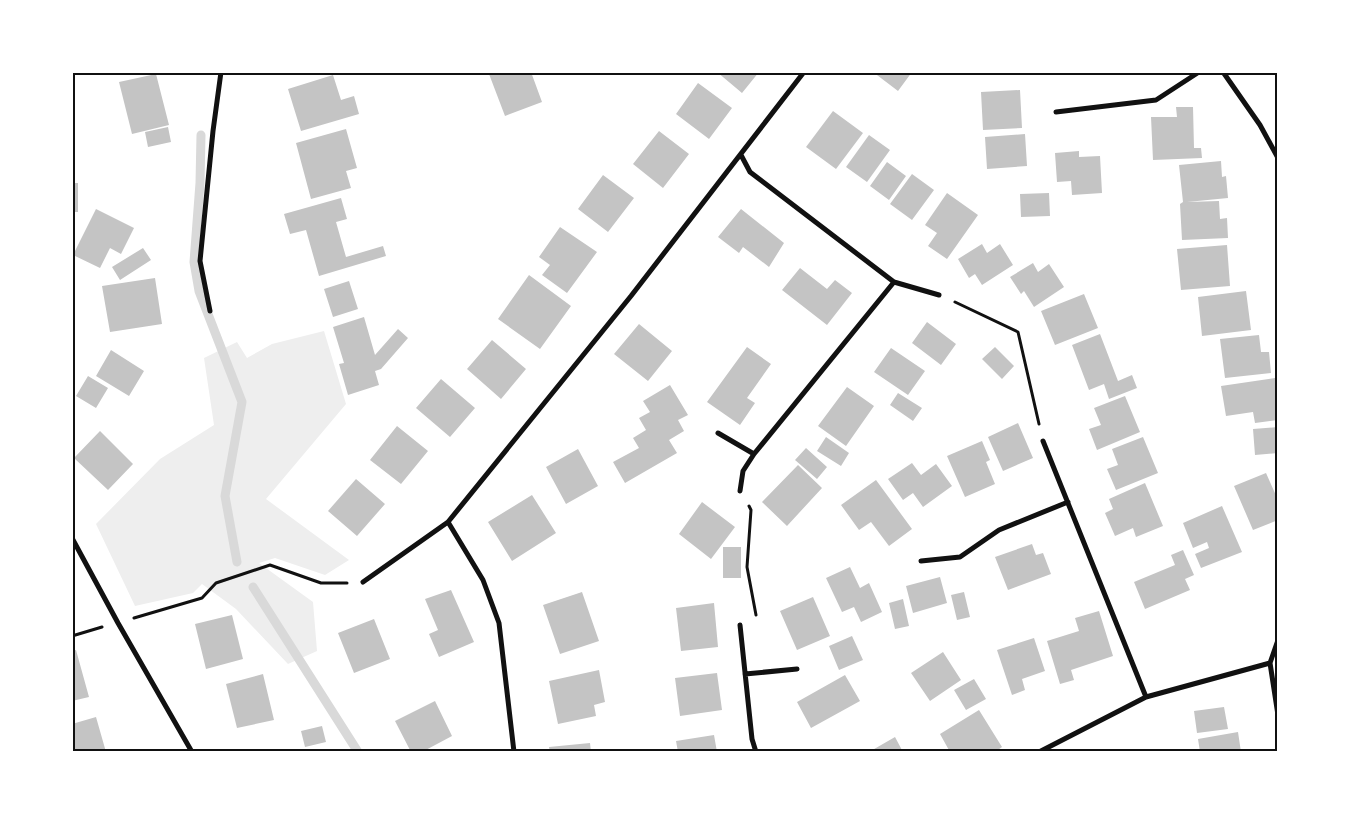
<svg xmlns="http://www.w3.org/2000/svg" width="1350" height="824" font-family="'Public Sans',sans-serif">
	<rect width="100%" height="100%" fill="#fff"/>
	<path fill="#eee" d="M324 331 346 404 266 499 349 560 325 575 275 558 259 563 313 602 317 651 288 664 236 609 202 584 193 593 135 606 96 524 160 459 214 425 204 358 237 342 247 358 272 344Z"/>
	<g fill="none" stroke-linecap="round" stroke-linejoin="round">
		<path stroke="#d9d9d9" stroke-width="9" d="M201 135 200 183 194 262 199 291 242 402 225 496 237 562
			M253 587 358 752"/>
	</g>
	<path fill="#c4c4c4" d="M493 72H531L542 102 505 116 489 74Z
		M717 72H759L742 93Z
		M873 72H912L898 91Z
		M156 74 169 125 132 134 119 82Z
		M333 75 341 100 354 96 359 114 301 131 288 89Z
		M698 83 732 108 709 139 676 114Z
		M1020 90 1022 128 983 130 981 92Z
		M1176 107H1193L1194 148H1201L1202 158 1153 160 1151 117H1177Z
		M833 111 863 133 836 169 806 147Z
		M168 127 171 142 148 147 145 132Z
		M346 129 357 168 346 171 351 188 311 199 296 143Z
		M659 131 689 154 663 188 633 164Z
		M1025 134 1027 166 987 169 985 137Z
		M869 135 890 150 867 182 846 167Z
		M1079 151V157L1100 156 1102 193 1072 195 1071 181 1057 182 1055 153Z
		M1221 161 1222 177 1226 176 1228 198 1187 202 1219 201 1220 219 1227 218 1228 238 1182 240 1180 204 1183 202 1179 165Z
		M887 162 906 176 889 200 870 186Z
		M912 174 934 190 912 220 890 204Z
		M603 175 634 198 608 232 578 209Z
		M72 183H78V212H72Z
		M947 193 978 215 947 259 928 246 937 233 925 225Z
		M1049 193 1050 216 1021 217 1020 194Z
		M341 198 347 219 336 222 346 257 383 246 386 256 319 276 306 230 290 234 284 214Z
		M96 209 134 228 121 254 110 248 100 268 73 255Z
		M741 209 784 243 769 267 743 247 739 253 718 237Z
		M560 227 597 252 567 293 542 275 550 265 539 257Z
		M982 244 987 253 1000 244 1013 265 982 285 975 274 969 278 958 259Z
		M1227 245 1230 286 1181 290 1177 249Z
		M143 248 151 260 120 280 112 267Z
		M1033 263 1038 272 1049 264 1064 287 1034 307 1024 291 1021 294 1010 277Z
		M800 268 827 289 835 280 852 293 827 325 782 290Z
		M529 275 571 306 540 349 498 319Z
		M155 278 162 324 110 332 102 286Z
		M349 281 358 309 333 317 324 289Z
		M1246 291 1251 330 1202 336 1198 297Z
		M1084 294 1098 328 1055 345 1041 311Z
		M364 317 375 355 398 329 408 338 381 369 375 371 379 385 348 395 339 364 344 363 333 327Z
		M927 322 956 344 941 365 912 343Z
		M639 324 672 351 648 381 614 354Z
		M1100 334 1118 381 1132 375 1137 388 1109 399 1104 384 1089 390 1072 345Z
		M1259 335 1261 352H1269L1271 373 1225 378 1220 339Z
		M492 340 526 369 501 399 467 369Z
		M747 347 771 364 747 398 755 403 740 425 707 402Z
		M995 347 1014 366 1002 379 982 359Z
		M891 348 925 371 908 395 874 372Z
		M111 350 144 371 129 396 96 376Z
		M88 376 108 388 96 408 76 396Z
		M1275 378 1278 395V420L1255 423 1253 412 1226 416 1221 386Z
		M441 379 475 408 450 437 416 408Z
		M670 385 688 415 678 420 684 431 669 440 677 453 625 483 613 462 639 448 633 438 646 430 639 418 650 412 643 401Z
		M847 387 874 406 846 446 818 426Z
		M898 393 922 408 913 421 890 405Z
		M1125 396 1140 432 1097 450 1089 429 1101 425 1094 408Z
		M1018 423 1033 458 1003 471 988 437Z
		M397 426 428 451 401 484 370 460Z
		M1278 427V453L1255 455 1253 429Z
		M100 431 133 464 108 490 74 458Z
		M826 437 849 453 841 466 817 451Z
		M1143 437 1158 473 1116 490 1107 469 1118 465 1112 449Z
		M982 441 990 460 986 462 995 484 965 497 947 456Z
		M806 448 827 467 817 479 795 460Z
		M578 449 598 486 566 504 546 467Z
		M912 463 921 475 936 464 952 486 923 507 913 493 903 500 888 479Z
		M798 465 822 488 787 526 762 502Z
		M1266 473 1278 500V520L1253 530 1234 486Z
		M356 479 385 504 357 536 328 511Z
		M876 480 912 529 889 546 871 522 859 530 841 505Z
		M1145 483 1163 526 1136 537 1133 528 1115 536 1105 513 1113 509 1109 499Z
		M532 495 556 533 512 561 488 522Z
		M702 502 735 527 711 559 679 534Z
		M1222 506 1242 552 1201 568 1195 554 1209 548 1207 542 1193 548 1183 523Z
		M1032 544 1036 555 1043 553 1051 574 1008 590 995 557Z
		M723 547H741V578H723Z
		M1183 550 1194 575 1185 579 1190 590 1145 609 1134 582 1175 565 1171 555Z
		M850 567 860 588 869 583 882 612 861 622 854 607 842 612 826 578Z
		M940 577 947 603 913 613 906 586Z
		M451 590 474 642 439 657 429 634 438 630 425 599Z
		M582 592 599 641 560 654 543 605Z
		M964 592 970 617 957 620 951 595Z
		M813 597 830 636 797 650 780 611Z
		M903 599 909 626 895 629 889 603Z
		M714 603 718 647 681 651 676 608Z
		M1099 611 1113 656 1071 670 1074 680 1060 684 1047 641 1079 631 1075 618Z
		M232 615 243 659 206 669 195 624Z
		M374 619 390 659 354 673 338 633Z
		M852 636 863 660 839 670 829 646Z
		M1034 638 1045 671 1022 679 1025 690 1012 695 997 650Z
		M76 650 89 697 72 701V651Z
		M943 652 961 680 930 701 911 673Z
		M599 670 605 702 594 705 596 716 558 724 549 681Z
		M717 673 722 710 680 716 675 678Z
		M263 674 274 720 237 728 226 684Z
		M845 675 860 701 811 728 797 702Z
		M974 679 986 699 966 710 954 690Z
		M435 701 452 736 422 752H411L395 721Z
		M1224 707 1228 729 1197 733 1194 711Z
		M979 710 1002 747 995 752H950L940 734Z
		M96 717 106 752H72V724Z
		M322 726 326 742 305 747 301 731Z
		M1238 732 1241 752H1200L1198 739Z
		M714 735 717 752H678L676 741Z
		M895 737 903 752H869Z
		M590 743 591 752H550L549 747Z"/>
	<g fill="none" stroke-linecap="round" stroke-linejoin="round">
		<path stroke="#111" stroke-width="3" d="M955 302 1018 332 1039 424
			M749 506 751 510 747 567 756 615
			M134 618 202 598 216 583 270 565 321 583H347
			M72 636 102 627"/>
		<path stroke="#111" stroke-width="5" d="M1223 72 1260 125 1278 158
			M1056 112 1156 100 1199 72
			M741 155 750 172 894 282 939 295
			M210 311 200 261 213 131 221 72
			M718 433 754 454
			M1043 441 1146 697
			M740 491 743 471 754 454 894 282
			M448 522 483 580 499 623 514 752
			M72 538 118 623 192 752
			M921 561 960 557 999 530 1068 502
			M363 582 448 522 631 296 804 72
			M740 625 752 739 756 752
			M1278 640 1270 663 1278 715
			M745 674 797 669
			M1039 752 1146 697 1270 663"/>
	</g>
	<rect width="1350" height="824" fill="none" stroke="#ffffff" stroke-width="148"/>
	<rect x="74" y="74" width="1202" height="676" fill="none" stroke="#111" stroke-width="2"/>
</svg>
